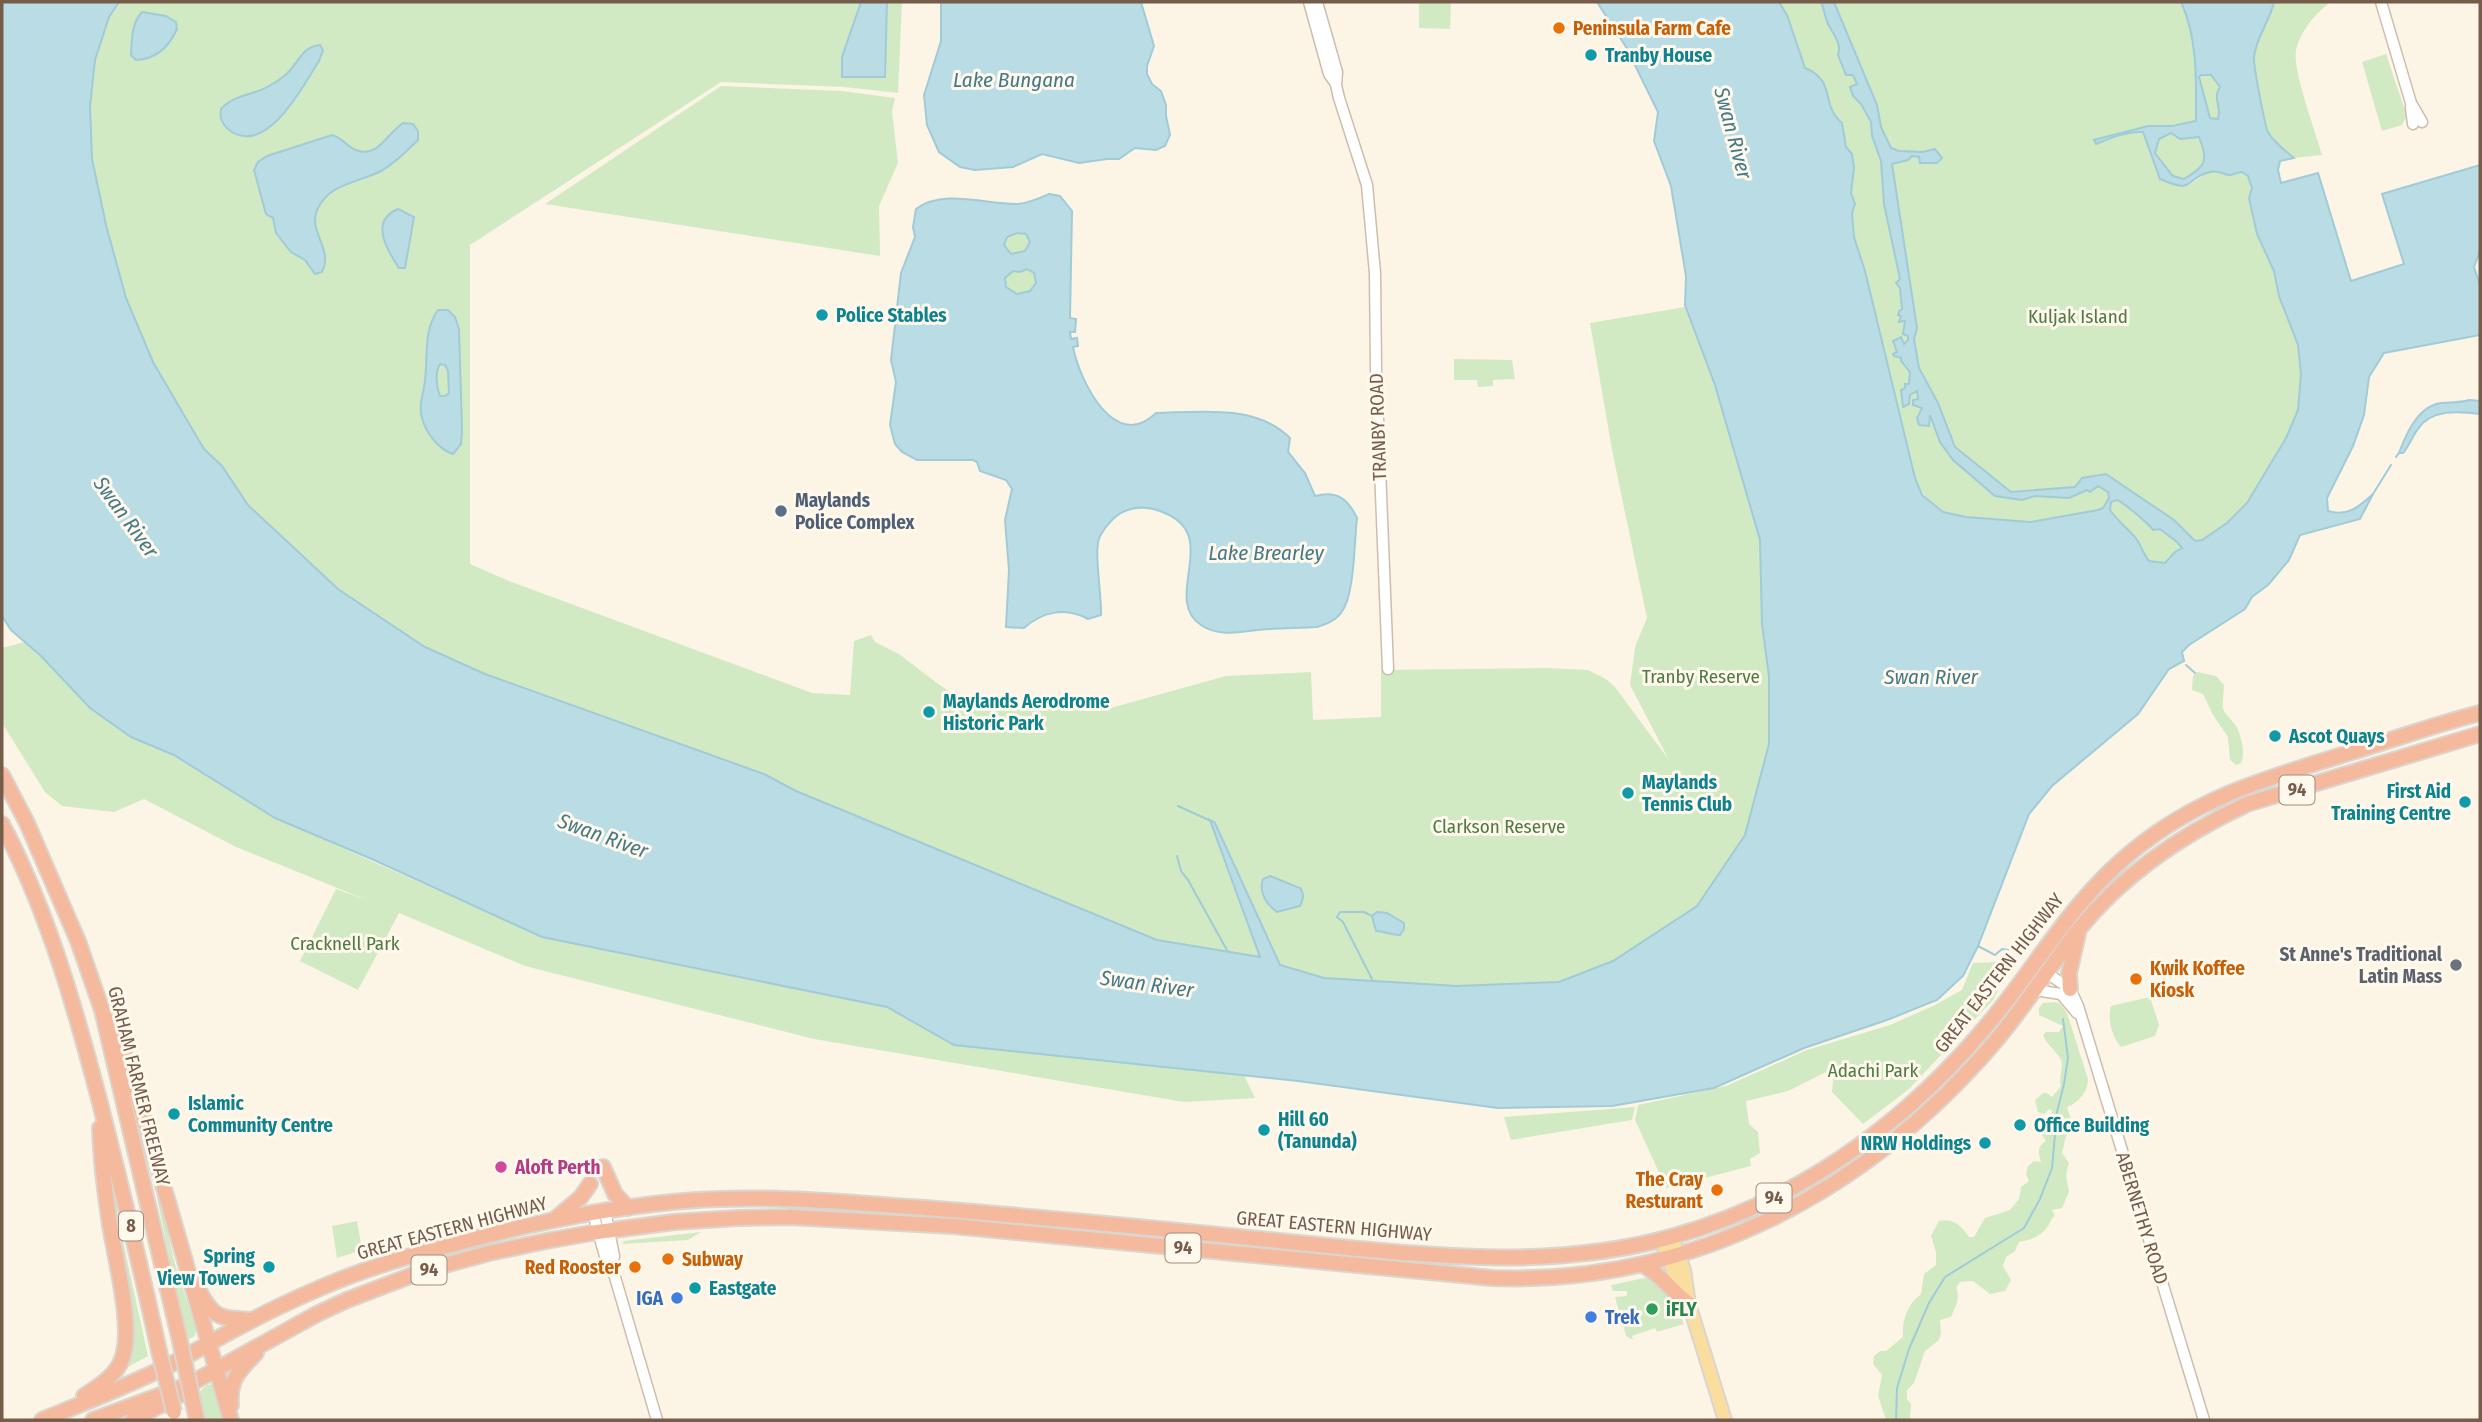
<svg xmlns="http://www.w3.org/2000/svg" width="2482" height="1422" font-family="'Fira Sans Condensed',sans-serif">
	<rect width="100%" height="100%" fill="#fcf5e5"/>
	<path fill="#d1eac4" d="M119 2H902L898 93 844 87 721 82 470 245V564L509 581 812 693 850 695 854 641 871 635 875 642 899 654 937 683 968 704 977 707 1107 709 1226 676 1311 672 1313 720 1381 717V670L1546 668 1588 670 1606 679 1615 687 1669 760 1630 685 1635 647 1647 618 1613 455 1590 323 1685 307 1715 385 1760 540 1762 624 1769 676V744L1745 835 1697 906 1613 961 1559 982 1457 986 1324 978 1280 965 1216 823 1211 821 1260 957 1157 940 796 791 764 774 485 674 425 648 338 589 248 505 222 466 204 449 153 361 126 299 106 225 92 159 90 106 95 60 109 17Z
		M1419 2H1451L1450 29 1419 28Z
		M1821 2C1830 31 1846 55 1857 84L1853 96 1861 104 1871 122 1872 136 1881 161 1884 204 1900 279 1902 310 1898 315 1902 316 1900 321H1905L1908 340 1904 344 1901 361 1910 372V395L1917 390 1920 406 1929 413 1940 442 2022 500 2035 496 2069 498 2087 490 2090 492 2098 486 2108 492 2109 498 2103 508C2073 522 1972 528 1942 511 1928 503 1921 492 1915 478L1865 271 1854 237 1852 213 1855 204 1851 193 1854 168 1846 147 1842 123C1820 105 1836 80 1805 68L1787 15 1779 3Z
		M1834 2H2181C2198 38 2196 81 2196 121 2162 128 2127 127 2094 141L2096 144C2111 137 2127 131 2144 132L2160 179 2189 185 2208 172 2218 170 2230 175 2242 172 2248 176 2252 188 2249 198 2257 234 2274 271 2279 296 2298 345 2301 374 2298 410 2286 438 2247 503 2227 523 2202 540 2195 542 2174 520 2106 474 2075 487 2012 492 1955 447 1938 403 1919 368 1914 339 1917 328 1892 163 1908 160 1912 156 1919 157 1935 150 1923 152 1899 151 1891 148 1881 127 1877 105Z
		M2274 2H2330C2315 15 2301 29 2296 50 2292 69 2316 133 2322 155L2294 158C2286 151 2273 142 2268 132 2265 127 2253 64 2254 57 2256 37 2270 21 2274 2Z
		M2386 54 2407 116 2402 125 2382 131 2362 62Z
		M2201 75H2211L2220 87C2214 101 2222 107 2218 119L2210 118 2198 77Z
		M721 86 842 91 895 98 892 111 898 163 879 206 880 256 545 204Z
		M2171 133 2180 139 2199 137C2208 161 2207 167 2182 180L2173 176 2155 153 2159 139Z
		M1017 233 1026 234 1030 241 1025 251 1011 254 1004 245 1007 237Z
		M1027 269 1034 273 1036 283 1030 292 1017 294 1006 287 1005 278 1013 270Z
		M1454 359 1512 360 1515 379 1493 380V386L1478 387 1477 380H1454Z
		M2117 500C2127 504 2130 512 2139 518 2154 528 2171 533 2182 548L2175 552 2165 563 2149 561C2143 554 2140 542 2134 536 2126 527 2117 519 2109 510L2111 502Z
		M25 642 131 737 174 755 275 818 542 937 887 1007 954 1045 1244 1075 1255 1098 1184 1102 814 1039 525 966 399 913 358 990 300 961 336 889 367 900 236 847 144 799 114 812 62 806 45 792 2 723V648Z
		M2197 672 2216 676 2224 685C2224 692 2222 701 2223 708 2225 715 2232 720 2236 726 2241 735 2246 754 2241 763L2236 765 2230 760 2228 737 2213 715 2203 694 2192 690 2193 676Z
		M1996 962 2005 977 1993 1000 1909 1089 1863 1124 1832 1092 1834 1068 1788 1091 1746 1101 1749 1124 1758 1132 1760 1153 1750 1159 1751 1166 1666 1188 1635 1120 1638 1105 1726 1086 1807 1050 1890 1025 1935 1005 1962 990 1973 963Z
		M2150 997 2159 1025 2155 1036 2121 1047C2112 1037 2107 1019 2111 1006Z
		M2055 1002 2060 1004 2067 1013 2088 1079C2088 1092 2078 1103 2067 1107L2073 1126 2066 1136 2062 1153 2069 1163 2066 1175 2069 1192 2062 1208 2052 1210 2055 1216 2052 1218C2047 1233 2034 1240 2019 1242L2015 1251 2006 1257 2003 1266 2011 1280 2005 1291 1990 1294 1973 1281 1960 1282 1956 1288C1961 1298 1955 1307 1951 1317L1940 1320 1941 1333 1939 1340 1925 1351 1914 1383 1907 1390V1399L1911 1404 1910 1418 1916 1420H1886L1878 1396 1882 1375 1873 1364 1874 1356 1880 1351H1886L1903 1337C1902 1319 1907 1305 1921 1294L1924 1274 1936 1265V1252L1931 1236 1939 1221C1953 1218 1962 1226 1969 1237H1974L1985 1218 2010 1210 2019 1199 2021 1187 2029 1181 2026 1174 2028 1166 2034 1161 2041 1162C2038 1152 2037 1147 2046 1141L2038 1129 2050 1118 2052 1111 2049 1109 2044 1114 2038 1112 2035 1100 2043 1093H2047L2052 1097 2061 1086C2058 1076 2065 1065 2060 1058 2055 1050 2047 1045 2043 1035L2046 1032H2059L2063 1026 2039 1015V1008L2043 1003Z
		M1635 1107 1632 1120 1511 1140 1504 1117Z
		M159 1197 175 1264 196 1329 195 1336 189 1339 185 1332 157 1198Z
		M112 1200H114L148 1356 124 1369Z
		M357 1221 362 1250 337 1258 332 1226Z
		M701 1232 688 1240 622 1244 624 1241Z
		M1649 1277C1667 1282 1678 1308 1684 1324L1657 1332 1655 1328 1632 1336 1633 1340 1626 1336 1615 1297 1627 1296V1291H1613L1611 1285Z
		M216 1384 224 1420H206L199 1392 207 1385Z"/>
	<path fill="#badce5" stroke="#a0cbd7" stroke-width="2" fill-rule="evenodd" d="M2 2H119L109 17 95 60 90 106 92 159 106 225 126 298 153 362 204 449 222 466 248 505 338 589 425 647 485 674 764 774 796 791 1157 940 1260 957 1210 820 1215 823 1280 965 1324 978 1457 986 1559 982 1613 961 1697 906 1745 835 1769 744V676L1762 624 1760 540 1715 385 1685 305 1686 276 1671 186 1654 141 1658 112 1626 47 1597 2H1779L1787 15 1805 68C1837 81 1820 105 1842 123L1846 147 1852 154 1854 168 1851 193 1855 204 1852 213 1854 237 1865 271 1915 478 1922 495 1943 512 1966 517 2030 522 2098 510 2103 508 2109 498 2108 492 2098 486 2090 492 2087 490 2069 498 2035 496 2022 500 1995 496 1953 460 1940 442 1930 415 1929 426 1919 425 1917 418 1922 408 1913 405V400L1918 399 1917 391 1910 395 1909 404 1903 407 1901 390 1905 388V384H1909L1910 372 1901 361V358L1894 356 1893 354 1897 352 1893 341 1901 337 1904 344 1908 340V336L1903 334 1905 321 1899 322 1901 316 1898 315 1899 311 1902 309 1900 288 1896 283 1900 279 1884 204 1881 161 1872 136 1871 122 1861 104 1853 96 1850 87 1857 84 1853 75H1846L1838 55C1842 43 1833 34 1828 24 1825 17 1824 9 1821 2H1834L1877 105 1881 127 1891 148 1899 151 1923 152 1935 149 1942 158 1937 163H1920L1919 157 1912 156 1908 160 1892 164 1917 328 1914 339 1919 368 1938 403 1955 447 2011 492 2075 487 2082 478 2106 474 2174 520 2195 541 2202 540 2227 523 2247 503 2286 438 2298 410 2301 374 2298 345 2279 296 2274 271 2257 234 2249 198 2252 188 2248 176 2242 172C2238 172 2235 174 2231 175 2224 176 2219 169 2210 172 2182 179 2197 195 2160 179L2143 132C2127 131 2111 138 2096 144L2094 140 2148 126H2172L2196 121C2196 82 2198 38 2181 2H2274C2270 21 2256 37 2254 57 2253 64 2265 127 2268 132 2273 142 2286 151 2294 158L2280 161 2278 170 2281 183 2318 173 2351 281 2404 264 2382 194 2480 165V251L2474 267 2480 285V335L2384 353 2369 377 2364 415 2353 446 2327 498 2328 511C2347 517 2359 507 2373 494L2360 519 2300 535 2289 560 2268 585 2252 597 2245 609 2189 645 2182 652 2184 661 2169 669 2138 714 2052 786 2029 814 1978 946 1963 976 1937 1000 1887 1020 1804 1048 1714 1088 1612 1106 1498 1108 1298 1081 954 1045 887 1007 542 937 374 860 275 818 174 755 131 737 90 708 40 655 11 630 2 616ZM2201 75H2211L2220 87C2212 98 2222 107 2218 119L2210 118 2199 77ZM2171 133 2180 139 2199 137C2208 161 2207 165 2184 179L2173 176 2155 153 2159 139ZM2117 500C2123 502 2150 525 2153 530L2160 529 2177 542 2182 548 2175 552 2165 563 2149 561C2143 554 2140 542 2134 536 2126 527 2117 520 2110 510L2111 502Z
		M861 2H887L885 77H842V57Z
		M941 2H1141L1154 46 1147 66V74L1152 84 1161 91 1166 105V116L1170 135 1165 146 1156 150 1135 148 1119 159H1107L1079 163 1042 154 1013 167 975 170 960 167 939 152 927 125 924 95 941 41Z
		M142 12 166 16 176 22 177 29C169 47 157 59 136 60L131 55C132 40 131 24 142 12Z
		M320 45 323 50 319 61C304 84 269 154 232 132 224 127 219 119 221 109 230 99 242 96 255 92 263 90 277 82 284 76 298 66 300 47 320 45Z
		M403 123 413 124 418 131V140C407 151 394 164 381 171 358 183 329 183 317 210 308 232 334 250 322 272L315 274 305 260 291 252 283 242 276 233 273 218 266 214 254 170 258 162 267 156 332 135C344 139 347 147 356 150 378 159 388 132 403 123Z
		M1049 194 1060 196 1072 211 1070 318 1076 319 1075 332H1070L1071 339 1077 338 1078 346 1073 347C1080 382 1115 453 1156 413 1201 412 1256 404 1290 438L1288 452 1305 473 1315 496C1337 490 1348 499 1357 518 1354 542 1355 595 1341 613 1335 621 1326 624 1317 627 1301 628 1285 628 1269 629 1247 630 1221 639 1201 625 1162 599 1220 538 1167 514 1155 508 1143 506 1131 509 1117 512 1106 525 1100 536 1093 550 1102 596 1101 615L1088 619C1066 607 1043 611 1024 628L1006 627 1009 570 1005 520 1012 489 1006 480 980 471 977 462 973 460H917L902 452 895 444 890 425 896 382 891 360 901 273 915 237 913 227 916 209C944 188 986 205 1018 204 1029 203 1040 198 1049 194ZM1017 233 1026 234 1030 242 1025 251 1011 254 1004 245 1007 237ZM1027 269 1034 273 1036 283 1030 291 1017 294 1006 287 1005 278 1013 271 1020 272Z
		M398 209 414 217 405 268H399C387 250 369 221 398 209Z
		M438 310H448L455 317 459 329 462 430 461 444 453 454C438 449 426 433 422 418 418 405 424 393 425 380 428 356 423 331 438 310ZM440 364 445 365 448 371 449 393 445 396H440C436 386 435 372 440 364Z
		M2469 400 2480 401V414C2459 411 2431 409 2418 429 2412 437 2409 446 2403 453H2399C2406 434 2418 406 2441 403 2451 402 2459 403 2469 400Z
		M1270 876 1300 888C1305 894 1303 899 1300 906L1277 912C1267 905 1258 892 1263 879Z
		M1377 912 1387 913 1404 923V929L1400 935C1390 935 1385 931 1376 931L1372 916Z"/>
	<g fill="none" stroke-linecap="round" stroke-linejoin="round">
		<path stroke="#a0cbd7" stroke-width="2" d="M2396 457 2399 453
			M2373 494 2391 465
			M2186 665 2195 673
			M1178 806 1211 821
			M1177 856 1181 871 1188 880 1228 952
			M1372 916 1364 912H1340L1337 917 1343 922 1372 979
			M1978 946 1995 955 2002 949 2008 950 2005 965 2011 970
			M1896 1420 1897 1388 1909 1349 1929 1303 1945 1277 2024 1228 2040 1199 2052 1168 2057 1112 2064 1084 2068 1058 2063 1019"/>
		<defs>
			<path id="minor" d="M1309 2 1329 74 1336 84
				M1317 2 1337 72 1336 85 1339 98 1367 185 1375 273 1376 368 1388 669
				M2381 2 2411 103 2422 122
				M2411 107 2413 124
				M2047 973 2070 989 2078 1006 2204 1420
				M2035 990 2061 994 2077 1013
				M605 1211 614 1256 612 1267
				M593 1213 606 1260 612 1267 657 1420"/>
			<path id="major" d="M1672 1237 1684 1270 1689 1304 1725 1420
				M1661 1240 1684 1298"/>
			<path id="highway" d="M2 775 27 823 78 941 102 1010 180 1341
				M2 824C48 912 75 1007 100 1103 121 1186 141 1268 159 1351
				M2070 989 2069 973 2078 934
				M108 1020 118 1035 133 1081 231 1420
				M603 1167 615 1194 628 1208
				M555 1219 581 1197 590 1184
				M1643 1265C1662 1275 1672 1292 1689 1304
				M198 1289C214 1319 219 1318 251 1320
				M84 1396C99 1386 116 1376 122 1359 134 1328 115 1258 110 1225 105 1192 101 1160 100 1128
				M193 1402 197 1420
				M231 1405C229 1379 239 1371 256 1353
				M42 1420C79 1405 117 1390 153 1373 178 1362 200 1348 224 1335 255 1318 287 1302 320 1288 361 1270 404 1257 447 1246 529 1223 612 1206 697 1200 772 1195 850 1203 925 1208 1049 1218 1174 1230 1298 1243 1423 1255 1549 1271 1671 1237 1807 1199 1919 1114 2005 1003 2047 949 2080 893 2134 850 2201 795 2272 777 2352 752 2395 739 2437 724 2480 713
				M93 1420 188 1385 317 1314 347 1300 423 1271 489 1253 546 1241 597 1232 674 1222 737 1218 791 1217 953 1226 1492 1278C1691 1285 1865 1193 1993 1044 2024 1008 2049 967 2079 929 2124 873 2183 834 2247 804L2480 734
				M133 1420 181 1394"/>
		</defs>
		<use href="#minor" stroke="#cebdac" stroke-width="13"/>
		<use href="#major" stroke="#dbd5d0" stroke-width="16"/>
		<use href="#highway" stroke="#dbd5d0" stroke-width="18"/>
		<use href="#minor" stroke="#fff" stroke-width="10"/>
		<use href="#major" stroke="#fade9f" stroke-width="12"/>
		<use href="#highway" stroke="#f5ba9d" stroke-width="14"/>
		<defs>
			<path id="highway-bridge" d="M180 1341 193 1402
				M159 1351 174 1412"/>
		</defs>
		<use href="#highway-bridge" stroke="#dbd5d0" stroke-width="18" stroke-linecap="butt"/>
		<use href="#highway-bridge" stroke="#f5ba9d" stroke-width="14"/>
	</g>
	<g fill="#e8710a" stroke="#fff8ec" stroke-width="2.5">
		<circle cx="1559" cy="28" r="7"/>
		<circle cx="2136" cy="979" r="7"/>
		<circle cx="1717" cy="1190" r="7"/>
		<circle cx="668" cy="1259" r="7"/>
		<circle cx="635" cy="1267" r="7"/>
	</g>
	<g fill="#0f9aa8" stroke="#fff8ec" stroke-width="2.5">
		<circle cx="1591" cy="55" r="7"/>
		<circle cx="822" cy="315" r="7"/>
		<circle cx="929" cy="712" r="7"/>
		<circle cx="2275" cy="736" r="7"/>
		<circle cx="1628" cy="793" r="7"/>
		<circle cx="2465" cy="802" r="7"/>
		<circle cx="174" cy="1114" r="7"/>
		<circle cx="2020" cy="1125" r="7"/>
		<circle cx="1264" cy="1130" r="7"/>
		<circle cx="1985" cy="1143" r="7"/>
		<circle cx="269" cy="1267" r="7"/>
		<circle cx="695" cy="1288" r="7"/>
	</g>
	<circle fill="#5c6f8a" stroke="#fff8ec" stroke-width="2.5" cx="781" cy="511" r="7"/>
	<circle fill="#6b7280" stroke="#fff8ec" stroke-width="2.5" cx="2456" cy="965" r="7"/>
	<circle fill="#d1479c" stroke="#fff8ec" stroke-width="2.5" cx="501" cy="1167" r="7"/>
	<g fill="#3f7fe0" stroke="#fff8ec" stroke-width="2.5">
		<circle cx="677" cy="1298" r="7"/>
		<circle cx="1591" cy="1317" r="7"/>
	</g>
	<circle fill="#2e9e5b" stroke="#fff8ec" stroke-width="2.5" cx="1652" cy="1309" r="7"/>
	<g text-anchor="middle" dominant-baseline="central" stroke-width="6" stroke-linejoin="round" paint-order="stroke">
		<g fill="#fff8ec" stroke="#9e8b7b" stroke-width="2">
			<rect x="2279.5" y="775.5" width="35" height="29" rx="5"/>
			<rect x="1756.5" y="1183.5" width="35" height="29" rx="5"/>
			<rect x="119" y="1211.5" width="24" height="29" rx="5"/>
			<rect x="1165.5" y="1233.5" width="35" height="29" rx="5"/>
			<rect x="411.5" y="1255.5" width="35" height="29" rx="5"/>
		</g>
		<g font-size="18" font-weight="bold" fill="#755c4b">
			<text x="2297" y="790">94</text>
			<text x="1774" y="1198">94</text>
			<text x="131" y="1226">8</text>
			<text x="1183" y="1248">94</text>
			<text x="429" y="1270">94</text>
		</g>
		<g font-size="19" font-weight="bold" fill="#c56008" stroke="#fff8ec" text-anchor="start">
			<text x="1573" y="28">Peninsula Farm Cafe</text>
			<text x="2150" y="968">Kwik Koffee<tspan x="2150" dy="22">Kiosk</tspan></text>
			<text x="1703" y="1179" text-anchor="end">The Cray<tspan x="1703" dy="22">Resturant</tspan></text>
			<text x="682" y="1259">Subway</text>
			<text x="621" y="1267" text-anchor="end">Red Rooster</text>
		</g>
		<g font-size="19" font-weight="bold" fill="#0d838f" stroke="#fff8ec" text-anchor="start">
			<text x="1605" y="55">Tranby House</text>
			<text x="836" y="315">Police Stables</text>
			<text x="943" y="701">Maylands Aerodrome<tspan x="943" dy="22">Historic Park</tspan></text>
			<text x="2289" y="736">Ascot Quays</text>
			<text x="1642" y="782">Maylands<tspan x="1642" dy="22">Tennis Club</tspan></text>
			<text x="2451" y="791" text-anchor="end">First Aid<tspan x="2451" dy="22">Training Centre</tspan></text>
			<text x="188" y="1103">Islamic<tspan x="188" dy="22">Community Centre</tspan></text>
			<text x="1278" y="1119">Hill 60<tspan x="1278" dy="22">(Tanunda)</tspan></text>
			<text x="2034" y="1125">Office Building</text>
			<text x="1971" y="1143" text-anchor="end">NRW Holdings</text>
			<text x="255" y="1256" text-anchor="end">Spring<tspan x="255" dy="22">View Towers</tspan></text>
			<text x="709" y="1288">Eastgate</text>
		</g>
		<g font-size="19" fill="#4f7a42" stroke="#fff8ec">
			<text x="2078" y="316">Kuljak Island</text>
			<text x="1701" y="676">Tranby Reserve</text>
			<text x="1499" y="826">Clarkson Reserve</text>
			<text x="345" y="943">Cracknell Park</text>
			<text x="1873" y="1070">Adachi Park</text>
		</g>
		<g font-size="19" fill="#755c4b" stroke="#fff8ec">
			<text transform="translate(1378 427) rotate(-92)">TRANBY ROAD</text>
			<text transform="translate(1999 973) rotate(-52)">GREAT EASTERN HIGHWAY</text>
			<text transform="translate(139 1086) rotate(76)">GRAHAM FARMER FREEWAY</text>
			<text transform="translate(2142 1218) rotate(73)">ABERNETHY ROAD</text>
			<text transform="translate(1334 1226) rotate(5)">GREAT EASTERN HIGHWAY</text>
			<text transform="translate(452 1228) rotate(-15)">GREAT EASTERN HIGHWAY</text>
		</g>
		<g font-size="19" font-weight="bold" fill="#4e5e75" stroke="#fff8ec" text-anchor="start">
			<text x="795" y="500">Maylands<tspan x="795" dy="22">Police Complex</tspan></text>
		</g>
		<g font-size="19" font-weight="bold" fill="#5b616d" stroke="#fff8ec" text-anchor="end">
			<text x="2442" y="954">St Anne's Traditional<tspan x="2442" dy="22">Latin Mass</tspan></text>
		</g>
		<g font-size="19" font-weight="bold" fill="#b23c85" stroke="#fff8ec" text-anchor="start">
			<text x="515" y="1167">Aloft Perth</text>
		</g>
		<g font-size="19" font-weight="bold" fill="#366cbe" stroke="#fff8ec" text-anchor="end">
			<text x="663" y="1298">IGA</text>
			<text x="1605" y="1317" text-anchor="start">Trek</text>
		</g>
		<g font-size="19" font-weight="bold" fill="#27864d" stroke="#fff8ec" text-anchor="start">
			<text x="1666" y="1309">iFLY</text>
		</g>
		<g font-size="21" font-style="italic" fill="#447988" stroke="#fff8ec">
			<text x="1014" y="80">Lake Bungana</text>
			<text transform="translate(1733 133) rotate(75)">Swan River</text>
			<text transform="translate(126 517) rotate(54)">Swan River</text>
			<text x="1266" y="553">Lake Brearley</text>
			<text x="1931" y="677">Swan River</text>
			<text transform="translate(603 836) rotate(20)">Swan River</text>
			<text transform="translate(1147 984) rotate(8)">Swan River</text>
		</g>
	</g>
	<rect width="2482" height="1422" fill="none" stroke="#755c4b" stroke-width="7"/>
</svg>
